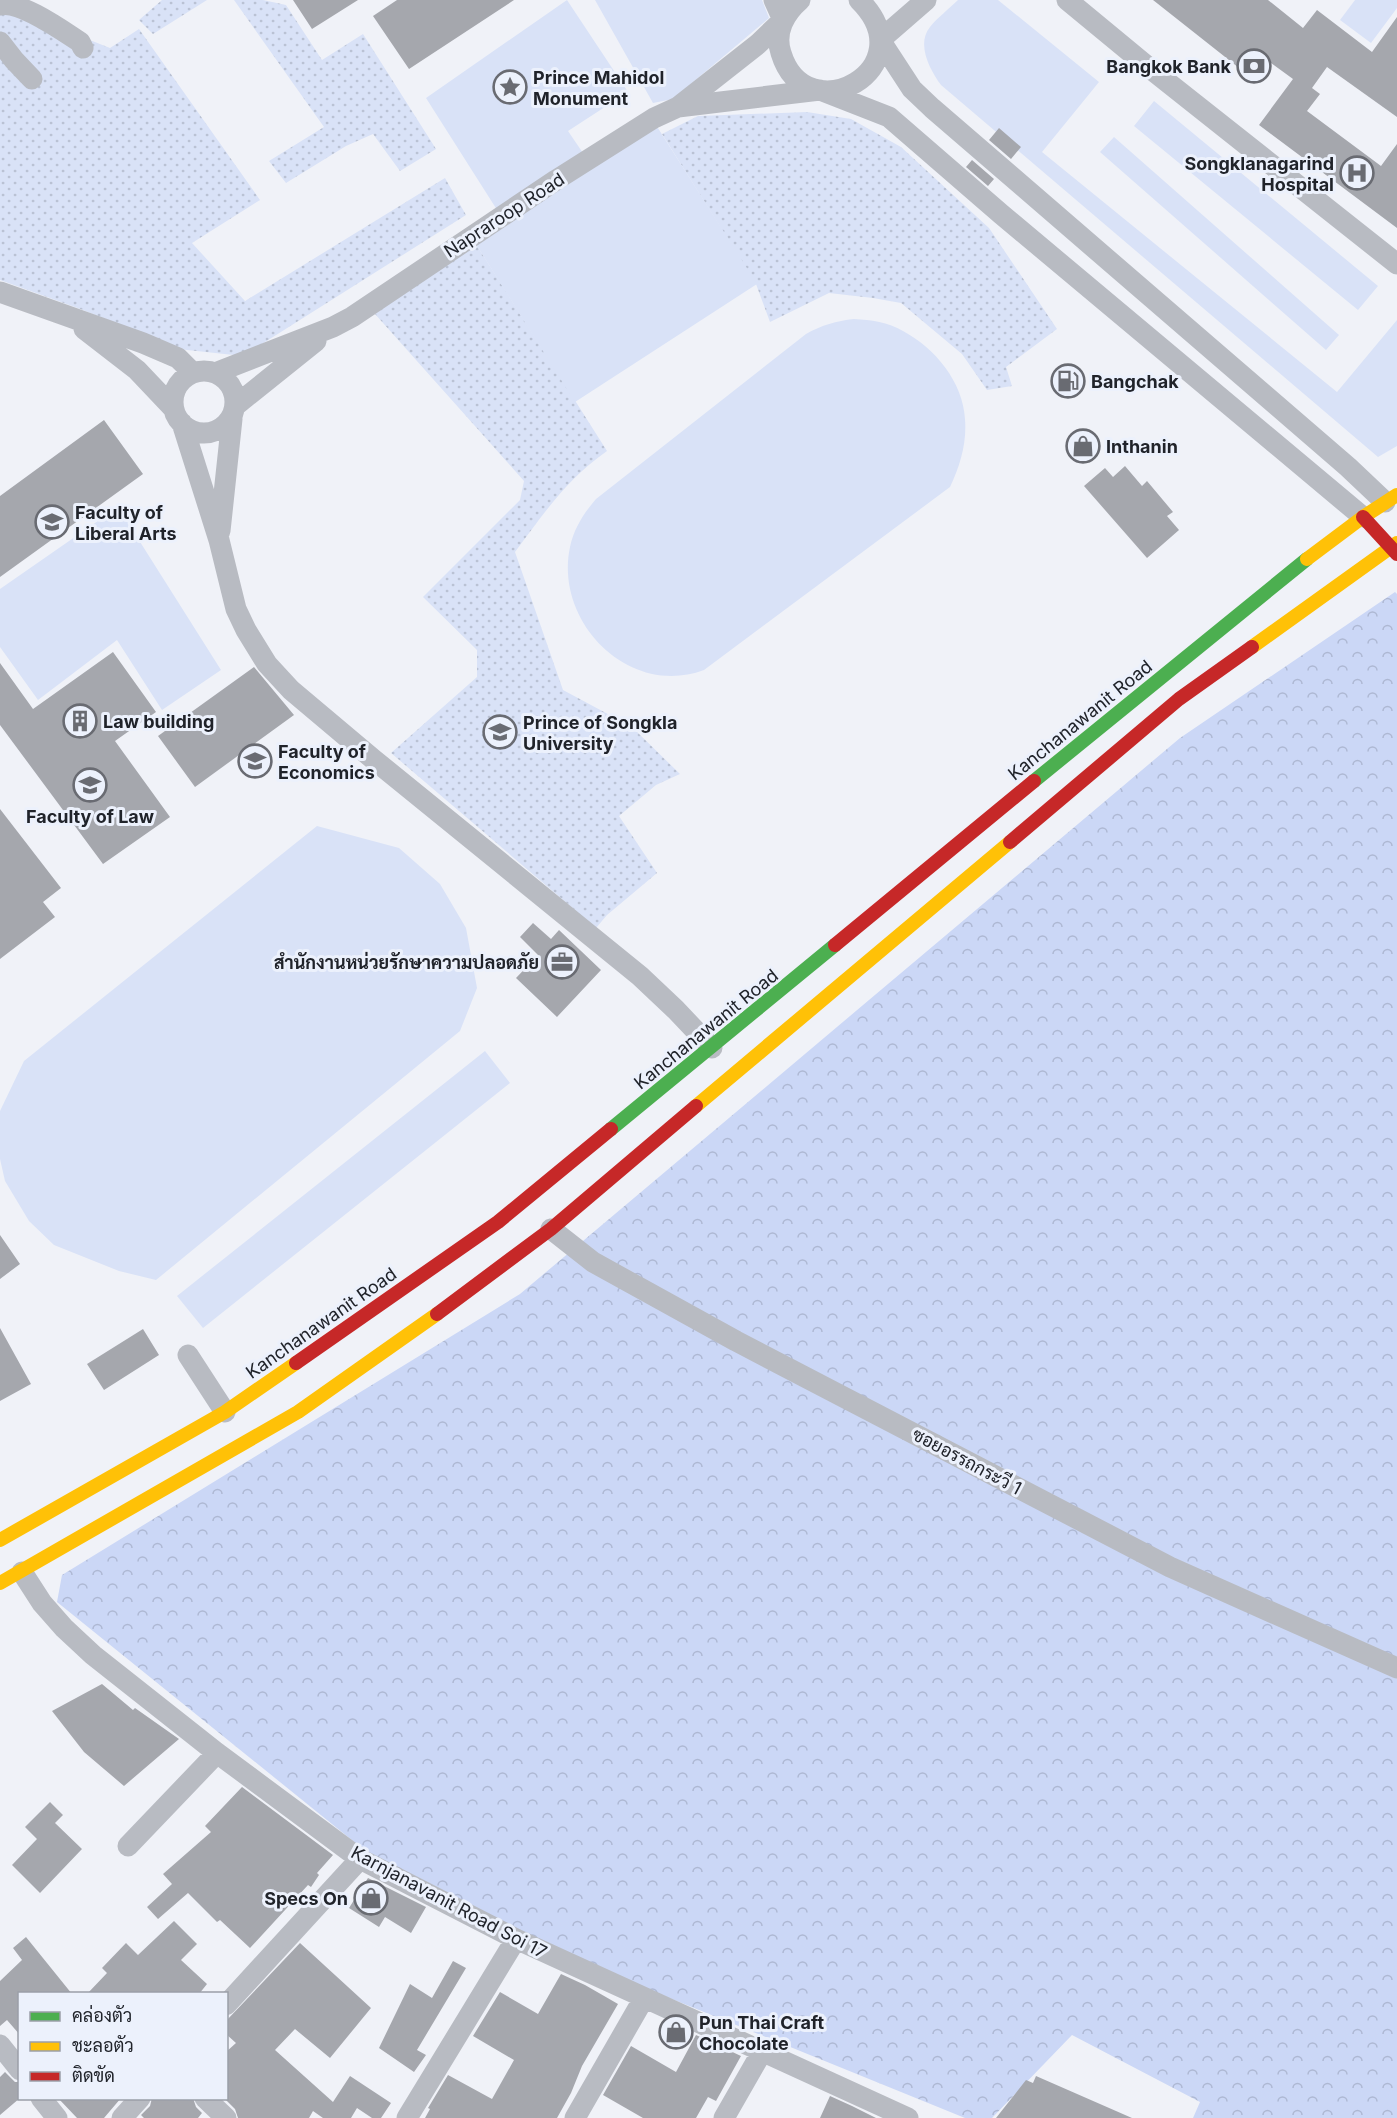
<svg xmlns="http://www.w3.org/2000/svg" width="1397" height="2118" font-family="Inter,Sarabun,sans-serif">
	<defs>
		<pattern id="forest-crowns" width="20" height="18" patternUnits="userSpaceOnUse" patternTransform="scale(1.5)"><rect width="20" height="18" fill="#cbd7f6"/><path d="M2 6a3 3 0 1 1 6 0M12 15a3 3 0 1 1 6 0" fill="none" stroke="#aeb8d3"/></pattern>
		<pattern id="park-dots" width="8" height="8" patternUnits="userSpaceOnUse" patternTransform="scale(1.5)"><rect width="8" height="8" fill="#d9e2f7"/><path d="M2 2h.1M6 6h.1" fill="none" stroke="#bac2d4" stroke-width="1.8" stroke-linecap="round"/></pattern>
	</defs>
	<rect width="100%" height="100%" fill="#f0f2f8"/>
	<path fill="url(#forest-crowns)" d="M1395 592 1397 594V2118H1193L1200 2102 1072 2035 992 2118H965L566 1956 379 1862 57 1602 62 1575 520 1294 1180 738Z"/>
	<path fill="url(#park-dots)" d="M162 0H207L153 34 139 20Z
		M234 0H263L286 5 322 60 363 34 436 149 400 171 373 134 346 146 286 183 269 161 324 127Z
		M4 6 110 48 139 29 260 200 192 243 245 301 445 178 466 215 243 356 178 349 83 310 0 280V11Z
		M807 112 851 119 901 147 989 228 1057 329 1006 367 1012 386 987 390 962 354 901 303 873 298 829 293 770 322 756 284 662 134 698 116Z
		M474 241 607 451C567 479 544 513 515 552L563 690 632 727 680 774 656 785 619 816 657 873 607 915 596 928 391 753 477 677V650L423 597 520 500 524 481 375 314Z"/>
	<path fill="#d9e2f7" d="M567 0 628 92 568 131 585 156 499 213 426 98Z
		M595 0H762L769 18 673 99 653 103Z
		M958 0H998L1099 82 1042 152 1337 392 1397 320V446L1378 457 941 85C930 70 916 44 930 27 938 17 949 9 958 0Z
		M1355 0H1397V8L1371 43 1340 20Z
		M1154 101 1378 286 1358 310 1134 126Z
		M656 125 757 284 575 402 474 241Z
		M1114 137 1339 335 1326 350 1100 152Z
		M854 319C871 320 888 322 903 331 935 348 963 382 965 419 967 443 960 466 950 487L704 670C629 698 554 622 570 547 574 528 584 513 596 499L806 334C822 325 836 321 854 319Z
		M118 507 221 670 162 710 117 640 38 700 0 647V589Z
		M317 826 399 848 440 884 466 928 477 988 460 1031 156 1280 119 1271 54 1245 29 1221 5 1181 0 1159V1111L24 1061Z
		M485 1051 510 1083 203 1328 177 1296Z"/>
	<path fill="#a5a7ad" d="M293 0H358L312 29Z
		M397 0H514L409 69 373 16Z
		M1153 0H1268L1303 28 1317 10 1372 52 1397 17V117L1327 67 1312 88 1320 94 1307 111 1381 166 1397 144V228L1259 125 1293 79 1267 60 1253 79Z
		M999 128 1021 147 1011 159 989 140Z
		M972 160 994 179 988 186 966 167Z
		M104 420 143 474 0 577V496Z
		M1125 466 1142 486 1147 481 1173 512 1167 516 1179 530 1147 558 1084 486 1105 468 1113 477Z
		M113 652 156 712 115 741 170 817 103 864 0 725V663L33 709Z
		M254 667 294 715 195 787 158 736Z
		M0 809 61 888 43 902 55 917 0 959Z
		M533 923 551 939 559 930 601 970 557 1017 516 978 538 955 520 937Z
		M0 1235 20 1264 0 1279Z
		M0 1328 31 1384 0 1401Z
		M143 1329 159 1355 104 1390 87 1364Z
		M102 1684 133 1710 135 1708 179 1739 124 1786 84 1752 52 1711Z
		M242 1787 333 1855 317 1873 319 1875 311 1887 308 1885 250 1948 220 1920 217 1922 188 1893 158 1919 147 1907 172 1884 163 1874 211 1832 205 1826Z
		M50 1802 63 1815 55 1823 82 1849 40 1893 12 1865 37 1839 25 1827Z
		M368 1878 426 1907 411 1933 385 1917 379 1927 349 1908Z
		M174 1921 197 1944 181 1960 207 1984 199 1994H87L107 1973 102 1968 126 1943 138 1955Z
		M26 1937 72 1994H20V2035L7 2020 0 2026V1981L22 1960 13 1948Z
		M300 1943 371 2008 330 2058 295 2029 275 2050 333 2102 350 2076 391 2103 381 2118H372L357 2108 351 2118H323L313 2111 309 2118H238L235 2109 224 2098H226V2052L236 2043 226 2034V2021Z
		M453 1961 466 1968 417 2050 426 2055 414 2072 379 2048 410 1984 432 1998Z
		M561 1974 585 1985 618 2004 582 2066 571 2093 557 2118H425L430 2109 428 2108 448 2075 492 2099 514 2060 473 2036 500 1992 538 2014Z
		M696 2035 741 2056 716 2101 708 2097 696 2118H643L603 2095 631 2046 676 2072Z
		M5 2072 15 2082H20V2098L0 2115V2077Z
		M1036 2076 1132 2118H996L1026 2080 1033 2083Z
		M830 2096 852 2106 876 2118H820Z
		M58 2098H121L104 2118H77Z
		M152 2098H193L196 2107 202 2113 198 2118H144L141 2115 150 2106Z"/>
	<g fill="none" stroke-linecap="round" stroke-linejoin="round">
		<path stroke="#b8bbc2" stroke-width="21" d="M800 0C785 13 774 32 781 53 806 135 928 68 859 0
			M926 0 880 40 912 89 932 108 1348 467 1385 502
			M1067 0 1147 66 1397 264
			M0 5C20 0 63 31 80 42L83 48
			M0 42 14 60 32 79
			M678 107 820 90 889 117 1001 214 1363 517
			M0 292 143 343 178 358 192 372
			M84 329 137 370 173 408
			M173 402a31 31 0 1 1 62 0a31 31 0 1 1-62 0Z
			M215 373 333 327 352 317 556 180 654 118 678 107 758 44 783 20 774 0
			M235 406 316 341
			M182 423 219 540 236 609 246 630 267 664 291 690 373 759 640 976 676 1010 712 1048
			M220 531 232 419
			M551 1229 593 1262 736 1341 1170 1567 1397 1668
			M188 1355 225 1412
			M22 1572 42 1603 64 1628 93 1655 217 1753 360 1859 516 1939 908 2118
			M128 1846 217 1753
			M226 2005 360 1859
			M0 2045 20 2070
			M41 2098 57 2118
			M205 2098 226 2118
			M122 2118 140 2098
			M407 2118 516 1939
			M575 2118 644 1998
			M724 2118 763 2050"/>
		<path stroke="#4caf50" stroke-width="14" d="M1034 781 1307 559
			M611 1129 835 945"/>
		<path stroke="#ffc107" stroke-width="14" d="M1307 559 1363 517 1397 495
			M1252 647 1397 543
			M696 1106 1010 842
			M0 1540 225 1412 296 1363
			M0 1583 298 1412 437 1314"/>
		<path stroke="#c62828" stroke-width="14" d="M1363 517 1397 554
			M1010 842 1179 699 1252 647
			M835 945 1034 781
			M437 1314 551 1229 696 1106
			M296 1363 498 1222 611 1129"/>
	</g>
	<defs>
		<symbol id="bank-ring" viewBox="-11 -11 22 22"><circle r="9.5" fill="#ecf1fc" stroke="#696b72" stroke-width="1.5"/><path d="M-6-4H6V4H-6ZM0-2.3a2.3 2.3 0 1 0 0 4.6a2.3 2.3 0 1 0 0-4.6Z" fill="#696b72"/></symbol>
		<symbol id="sight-ring" viewBox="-11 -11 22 22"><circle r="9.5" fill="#ecf1fc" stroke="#696b72" stroke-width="1.5"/><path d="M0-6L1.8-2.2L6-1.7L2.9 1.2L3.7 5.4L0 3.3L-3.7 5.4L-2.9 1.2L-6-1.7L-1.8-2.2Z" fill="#696b72"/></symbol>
		<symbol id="hospital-ring" viewBox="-11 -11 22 22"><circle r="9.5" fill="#ecf1fc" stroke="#696b72" stroke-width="1.5"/><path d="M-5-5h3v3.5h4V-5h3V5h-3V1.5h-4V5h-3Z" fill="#696b72"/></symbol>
		<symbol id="fuel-ring" viewBox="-11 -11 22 22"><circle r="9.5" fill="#ecf1fc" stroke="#696b72" stroke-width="1.5"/><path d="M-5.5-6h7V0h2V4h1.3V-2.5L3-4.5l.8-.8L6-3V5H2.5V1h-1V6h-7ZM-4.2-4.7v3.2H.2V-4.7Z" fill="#696b72"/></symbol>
		<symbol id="shop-ring" viewBox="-11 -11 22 22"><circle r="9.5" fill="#ecf1fc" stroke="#696b72" stroke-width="1.5"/><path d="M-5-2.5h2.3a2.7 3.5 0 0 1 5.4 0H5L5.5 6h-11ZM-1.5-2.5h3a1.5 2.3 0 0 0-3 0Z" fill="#696b72"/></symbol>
		<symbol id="university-ring" viewBox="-11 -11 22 22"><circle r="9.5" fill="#ecf1fc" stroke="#696b72" stroke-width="1.5"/><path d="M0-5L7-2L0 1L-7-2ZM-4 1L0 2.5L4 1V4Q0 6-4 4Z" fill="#696b72"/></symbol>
		<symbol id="building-ring" viewBox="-11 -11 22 22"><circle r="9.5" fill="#ecf1fc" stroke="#696b72" stroke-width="1.5"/><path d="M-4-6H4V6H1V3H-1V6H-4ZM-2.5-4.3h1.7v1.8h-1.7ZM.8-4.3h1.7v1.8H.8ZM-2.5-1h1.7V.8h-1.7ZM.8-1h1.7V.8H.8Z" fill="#696b72"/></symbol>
		<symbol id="office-ring" viewBox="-11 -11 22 22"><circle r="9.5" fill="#ecf1fc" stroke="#696b72" stroke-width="1.5"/><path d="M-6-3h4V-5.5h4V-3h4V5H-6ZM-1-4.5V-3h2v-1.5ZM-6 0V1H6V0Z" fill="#696b72"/></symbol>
	</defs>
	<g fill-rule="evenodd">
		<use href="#bank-ring" x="1235" y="47" width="38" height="38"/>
		<use href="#sight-ring" x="491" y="68" width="38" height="38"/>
		<use href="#hospital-ring" x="1338" y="154" width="38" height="38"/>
		<use href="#fuel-ring" x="1049" y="362" width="38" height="38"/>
		<use href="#shop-ring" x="1064" y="427" width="38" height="38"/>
		<use href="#university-ring" x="33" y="503" width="38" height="38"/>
		<use href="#building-ring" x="61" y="702" width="38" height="38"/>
		<use href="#university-ring" x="481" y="713" width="38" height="38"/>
		<use href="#university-ring" x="236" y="742" width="38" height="38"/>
		<use href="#university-ring" x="71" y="766" width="38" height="38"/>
		<use href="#office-ring" x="543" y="943" width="38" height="38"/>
		<use href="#shop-ring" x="352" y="1879" width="38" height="38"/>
		<use href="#shop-ring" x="657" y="2013" width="38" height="38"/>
	</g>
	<g text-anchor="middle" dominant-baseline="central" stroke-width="6" stroke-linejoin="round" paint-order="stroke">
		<g font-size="18" font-weight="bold" fill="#20232a" stroke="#ecf1fc" text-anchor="start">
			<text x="1231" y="66" text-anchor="end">Bangkok Bank</text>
			<text x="533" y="77">Prince Mahidol<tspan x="533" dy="21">Monument</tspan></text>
			<text x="1334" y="163" text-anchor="end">Songklanagarind<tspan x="1334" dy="21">Hospital</tspan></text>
			<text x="1091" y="381">Bangchak</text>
			<text x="1106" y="446">Inthanin</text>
			<text x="75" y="512">Faculty of<tspan x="75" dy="21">Liberal Arts</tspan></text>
			<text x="103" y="721">Law building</text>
			<text x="523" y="722">Prince of Songkla<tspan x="523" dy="21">University</tspan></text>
			<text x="278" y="751">Faculty of<tspan x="278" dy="21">Economics</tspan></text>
			<text x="90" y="816" text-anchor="middle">Faculty of Law</text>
			<text x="539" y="962" text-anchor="end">สำนักงานหน่วยรักษาความปลอดภัย</text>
			<text x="348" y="1898" text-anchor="end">Specs On</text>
			<text x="699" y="2022">Pun Thai Craft<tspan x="699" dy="21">Chocolate</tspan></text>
		</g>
		<g font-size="18" fill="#20232a" stroke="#ecf1fc">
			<text transform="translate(504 215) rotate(-33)">Napraroop Road</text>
			<text transform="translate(1080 720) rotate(-39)">Kanchanawanit Road</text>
			<text transform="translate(706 1029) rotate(-39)">Kanchanawanit Road</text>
			<text transform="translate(321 1323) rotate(-35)">Kanchanawanit Road</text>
			<text transform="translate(967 1461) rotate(28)">ซอยอรรถกระวี 1</text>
			<text transform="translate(449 1902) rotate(28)">Karnjanavanit Road Soi 17</text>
		</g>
	</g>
	<rect x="18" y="1992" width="210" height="108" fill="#ecf1fc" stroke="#9a9fa8" stroke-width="1.5"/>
	<rect x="30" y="2012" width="30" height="9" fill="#4caf50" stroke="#9a9fa8" stroke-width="1.5"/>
	<text x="72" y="2022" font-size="18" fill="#20232a">คล่องตัว</text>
	<rect x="30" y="2042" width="30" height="9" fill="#ffc107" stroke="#9a9fa8" stroke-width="1.5"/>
	<text x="72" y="2052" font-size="18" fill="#20232a">ชะลอตัว</text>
	<rect x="30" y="2072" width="30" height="9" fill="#c62828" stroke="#9a9fa8" stroke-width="1.5"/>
	<text x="72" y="2082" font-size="18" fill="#20232a">ติดขัด</text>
</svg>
